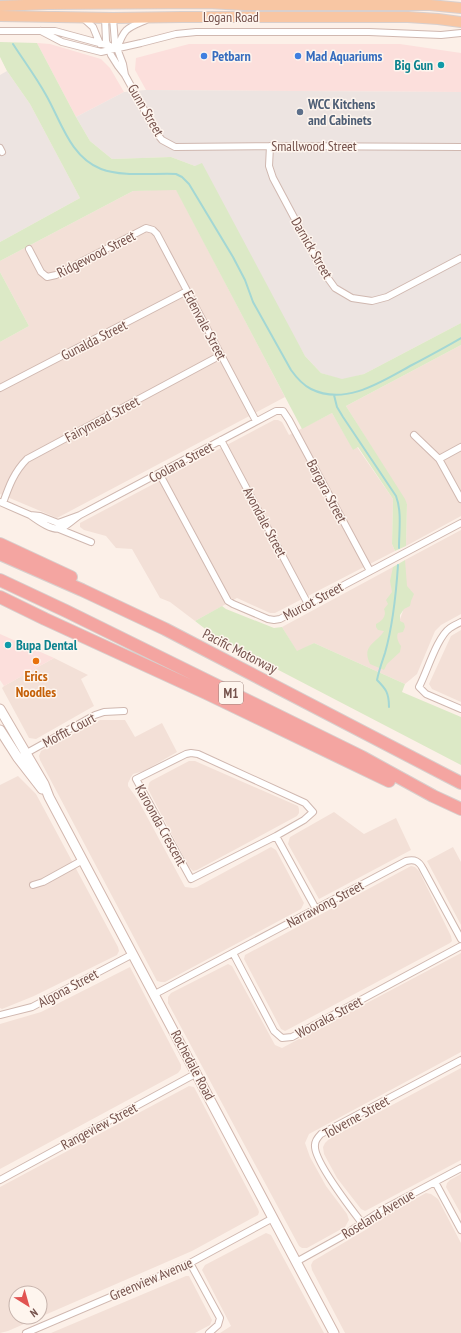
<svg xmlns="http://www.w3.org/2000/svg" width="461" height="1333" font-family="'PT Sans Narrow',sans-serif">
	<rect width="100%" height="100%" fill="#fcf0e8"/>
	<path fill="#f3e0d7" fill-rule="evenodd" d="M176 189 285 397 57 518 0 494V342L29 326 0 272V261L133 191Z
		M461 345V516L406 546 407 504 346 406Z
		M332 413 353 449 357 447 393 499 392 544 395 551 275 613H270L237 598 195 621 170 602 160 598 132 549 116 548 106 536 84 530 80 527V523L274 420H278L282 422 289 435Z
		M461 530V614L441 625 435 631 417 674 405 684 314 643 297 652 282 627 393 567 394 588 382 668 403 611 405 560Z
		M461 630V702L432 689 429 684 451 636Z
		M54 658 88 675 81 679 94 706 36 739 29 738 2 688 4 686Z
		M100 720H125L135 737 162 723 177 752 144 771 133 774 131 777 128 783V786L138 800 185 887 193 888 197 887 271 847 276 850 304 903 301 909 165 982H161L157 981 40 760 39 756 41 751Z
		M189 761H195L298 806 299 809V813L297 816 197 870 193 871 189 867 148 789 149 783 151 781Z
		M18 776 36 794 118 947 119 951 117 955 34 996 2 1009 0 1008V785Z
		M334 812 364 834 396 818 411 850 319 899 288 844 289 840 290 837Z
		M453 847 461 862V925L427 861Z
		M411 866 415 867 419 871 451 936 452 941 450 943 289 1029 285 1031 281 1029 244 959 245 955Z
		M461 953V1052L309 1134 305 1143 310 1157 326 1186 347 1214 349 1220 345 1227 307 1248H302L299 1246 168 1003V997L171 993 228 964 232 966 275 1045 282 1048Z
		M130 967 181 1065V1069L178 1073 0 1169V1024L41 1012Z
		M461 1068V1160L367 1210 365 1211 361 1209 337 1178 324 1154 323 1147 325 1143 329 1139Z
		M189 1086 194 1087 258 1209 259 1212 258 1215 192 1251 8 1331 0 1333V1187ZM16 1293H40V1317H16Z
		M461 1174V1214L446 1187 447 1183 450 1180Z
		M426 1193 431 1194 438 1199 461 1243V1333H345L312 1270 311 1265 313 1261 367 1229 382 1217Z
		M266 1233 271 1235 324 1333H220L231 1326 202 1270 205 1265Z
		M186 1276H189L212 1320 210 1325 195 1333H51Z"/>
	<path fill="#fcdfdc" d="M37 43 50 44 101 59 110 68 124 92 76 117Z
		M189 44H400L461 53V92L146 90 135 70 136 58Z
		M0 634 54 658 4 686 0 680Z"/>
	<path fill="#ede4e1" d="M7 71 30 104 80 198 0 242V75Z
		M146 90 461 92V323L364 374 342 380 321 373 305 356 195 166 171 157 112 159 90 141 76 117 124 92Z"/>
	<path fill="#dce9c6" d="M0 42 37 43 76 117 90 141 112 159 171 157 195 166 202 163 305 356 321 373 342 379 364 374 461 323V345L346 406 405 499 407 504 406 546 395 551 392 544 393 499 358 447 353 450 332 413 302 429 176 190 133 191 0 261V242L80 198 30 104 7 71 0 57Z
		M0 272 29 326 0 342Z
		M405 560 407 586 414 594 411 601 410 606 404 609 400 615V621L404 623 405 627 403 632 398 633C396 637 398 642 401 646L400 652 387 664 384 670 370 664C361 645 377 643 384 631L378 630 376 627V624C382 621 387 616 384 609L388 604 386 600 392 592 390 581 393 567Z
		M222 606 226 609 274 628 282 627 297 651 314 643 405 684 402 692 461 717V765L217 638 195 621Z"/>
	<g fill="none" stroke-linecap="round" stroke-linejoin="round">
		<path stroke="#a3d7d4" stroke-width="2" d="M13 44C24 61 36 77 46 95 61 121 70 157 101 169 122 177 154 173 176 174L182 177 189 184 233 257 245 280 253 302 291 370C296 377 303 385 311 389 345 406 381 382 410 366 427 357 444 348 461 338
			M334 395 337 407 343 417 396 496C402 512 399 530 399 548
			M389 707C389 693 386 689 377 680 379 670 382 662 385 653 393 625 396 595 398 565"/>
		<defs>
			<path id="street" d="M83 18 93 27 100 44
				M105 18 106 41 111 55 118 66 125 75 158 135 162 140 175 147 270 146 461 147
				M113 18 115 43 123 64 125 75
				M0 31H55L110 46
				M41 31 62 42 101 52 141 43 176 34 196 32H369L441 35 461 33
				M117 49C124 28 127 28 146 20
				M270 146 269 166 273 178 322 270 335 288 352 298 372 301 387 297 461 258
				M0 148 2 152
				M29 249 41 272 47 277 56 275 146 228 153 230 157 234 256 421
				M0 388 187 291
				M414 435 439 459 461 499
				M221 440 308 604
				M439 459 461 447
				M159 473 228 601 233 604 268 619 274 620 280 619 461 523
				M0 502 30 515
				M3 503C9 486 14 472 27 459L221 355
				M80 515C74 519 68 525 62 528 53 532 37 520 30 515L40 516 58 523 80 515 276 411H283L289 420 370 571
				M59 527V529L91 542
				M461 622C457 624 453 626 450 628 437 637 427 672 419 687L426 694 461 709
				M191 753 198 754 305 803 313 812 304 820 276 836 191 879 136 779 186 754Z
				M23 755 95 715 104 712 124 711
				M276 836 316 909
				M33 885 43 882 83 860
				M233 953 274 1031 282 1038 292 1037 461 946
				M155 994 406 861C415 859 419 861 423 869L461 939
				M0 1015 32 1007 133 954
				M0 1180 197 1073
				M435 1182 461 1230
				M362 1223C352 1210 313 1160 315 1145 315 1140 318 1137 321 1134L461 1060
				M296 1262 341 1237 382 1210 461 1168
				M190 1263 220 1318 218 1325 209 1333
				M26 1333 190 1263 273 1218"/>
			<path id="secondary" d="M0 709 44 784 49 797 334 1333
				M0 730 18 758 42 789"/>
			<path id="primary" d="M0 6 48 4 208 3 244 5H430L461 8
				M0 16 113 18 182 17H408L438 19 461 22"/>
			<path id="highway" d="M0 544 71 577
				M0 554 82 590 165 629 461 783
				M0 580 66 611 362 757 433 796 461 809
				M0 597 45 619 206 693 389 781"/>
		</defs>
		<use href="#street" stroke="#d0b8b0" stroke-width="8"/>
		<use href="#secondary" stroke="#d2b7ae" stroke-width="11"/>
		<use href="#primary" stroke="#d8cfcd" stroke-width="12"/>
		<use href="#highway" stroke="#d8cfcd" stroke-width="14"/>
		<use href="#street" stroke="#fff" stroke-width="6"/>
		<use href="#secondary" stroke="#fff" stroke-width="9"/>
		<use href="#primary" stroke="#f8c6a3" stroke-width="10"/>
		<use href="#highway" stroke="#f4a5a1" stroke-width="12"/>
	</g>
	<g fill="#3f7fe0" stroke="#fef5ee" stroke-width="1.5">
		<circle cx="204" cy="56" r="4"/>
		<circle cx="298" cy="56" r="4"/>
	</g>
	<g fill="#0f9aa8" stroke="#fef5ee" stroke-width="1.5">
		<circle cx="441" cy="65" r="4"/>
		<circle cx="8" cy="645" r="4"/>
	</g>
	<circle fill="#5c6f8a" stroke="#fef5ee" stroke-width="1.5" cx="300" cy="112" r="4"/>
	<circle fill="#e8710a" stroke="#fef5ee" stroke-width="1.5" cx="36" cy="661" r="4"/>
	<g text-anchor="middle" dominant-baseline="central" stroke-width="3" stroke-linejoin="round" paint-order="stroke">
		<rect fill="#fef5ee" stroke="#9e837d" stroke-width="1" x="219" y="682" width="24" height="22" rx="3"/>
		<g font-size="13" font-weight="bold" fill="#75524c">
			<text x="231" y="693">M1</text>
		</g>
		<g font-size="14" fill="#75524c" stroke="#fef5ee">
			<text x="231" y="17">Logan Road</text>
			<text transform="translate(146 110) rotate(60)">Gunn Street</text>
			<text x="314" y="146">Smallwood Street</text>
			<text transform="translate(312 248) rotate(60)">Darnick Street</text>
			<text transform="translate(96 254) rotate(-27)">Ridgewood Street</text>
			<text transform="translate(205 325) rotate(62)">Edenvale Street</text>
			<text transform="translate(94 340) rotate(-27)">Gunalda Street</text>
			<text transform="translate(102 419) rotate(-28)">Fairymead Street</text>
			<text transform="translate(181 462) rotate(-28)">Coolana Street</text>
			<text transform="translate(327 491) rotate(62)">Bargara Street</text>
			<text transform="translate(265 522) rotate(62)">Avondale Street</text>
			<text transform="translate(313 601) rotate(-28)">Murcot Street</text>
			<text transform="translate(240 651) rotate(27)">Pacific Motorway</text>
			<text transform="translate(69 730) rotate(-28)">Moffit Court</text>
			<text transform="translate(161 825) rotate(61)">Karoonda Crescent</text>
			<text transform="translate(325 904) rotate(-28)">Narrawong Street</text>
			<text transform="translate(68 988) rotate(-28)">Algona Street</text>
			<text transform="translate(329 1017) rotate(-28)">Wooraka Street</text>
			<text transform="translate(193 1065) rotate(62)">Rochedale Road</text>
			<text transform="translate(356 1117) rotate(-29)">Tolverne Street</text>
			<text transform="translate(99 1126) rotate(-28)">Rangeview Street</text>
			<text transform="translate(378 1214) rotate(-31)">Roseland Avenue</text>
			<text transform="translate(151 1279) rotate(-23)">Greenview Avenue</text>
		</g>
		<g font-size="14" font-weight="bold" fill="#366cbe" stroke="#fef5ee" text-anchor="start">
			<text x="212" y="56">Petbarn</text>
			<text x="306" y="56">Mad Aquariums</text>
		</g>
		<g font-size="14" font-weight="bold" fill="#0d838f" stroke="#fef5ee" text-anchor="end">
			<text x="433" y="65">Big Gun</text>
			<text x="16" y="645" text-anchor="start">Bupa Dental</text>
		</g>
		<g font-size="14" font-weight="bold" fill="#4e5e75" stroke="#fef5ee" text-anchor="start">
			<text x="308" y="104">WCC Kitchens<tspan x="308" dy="16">and Cabinets</tspan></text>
		</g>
		<g font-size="14" font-weight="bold" fill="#c56008" stroke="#fef5ee">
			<text x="36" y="676">Erics<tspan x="36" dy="16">Noodles</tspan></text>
		</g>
	</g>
	<g transform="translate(28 1305) rotate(143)"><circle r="19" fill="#fef5ee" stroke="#c7b4ad"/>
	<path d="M0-3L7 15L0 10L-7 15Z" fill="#e15351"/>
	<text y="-6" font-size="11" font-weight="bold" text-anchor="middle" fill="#75524c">N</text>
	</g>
</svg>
